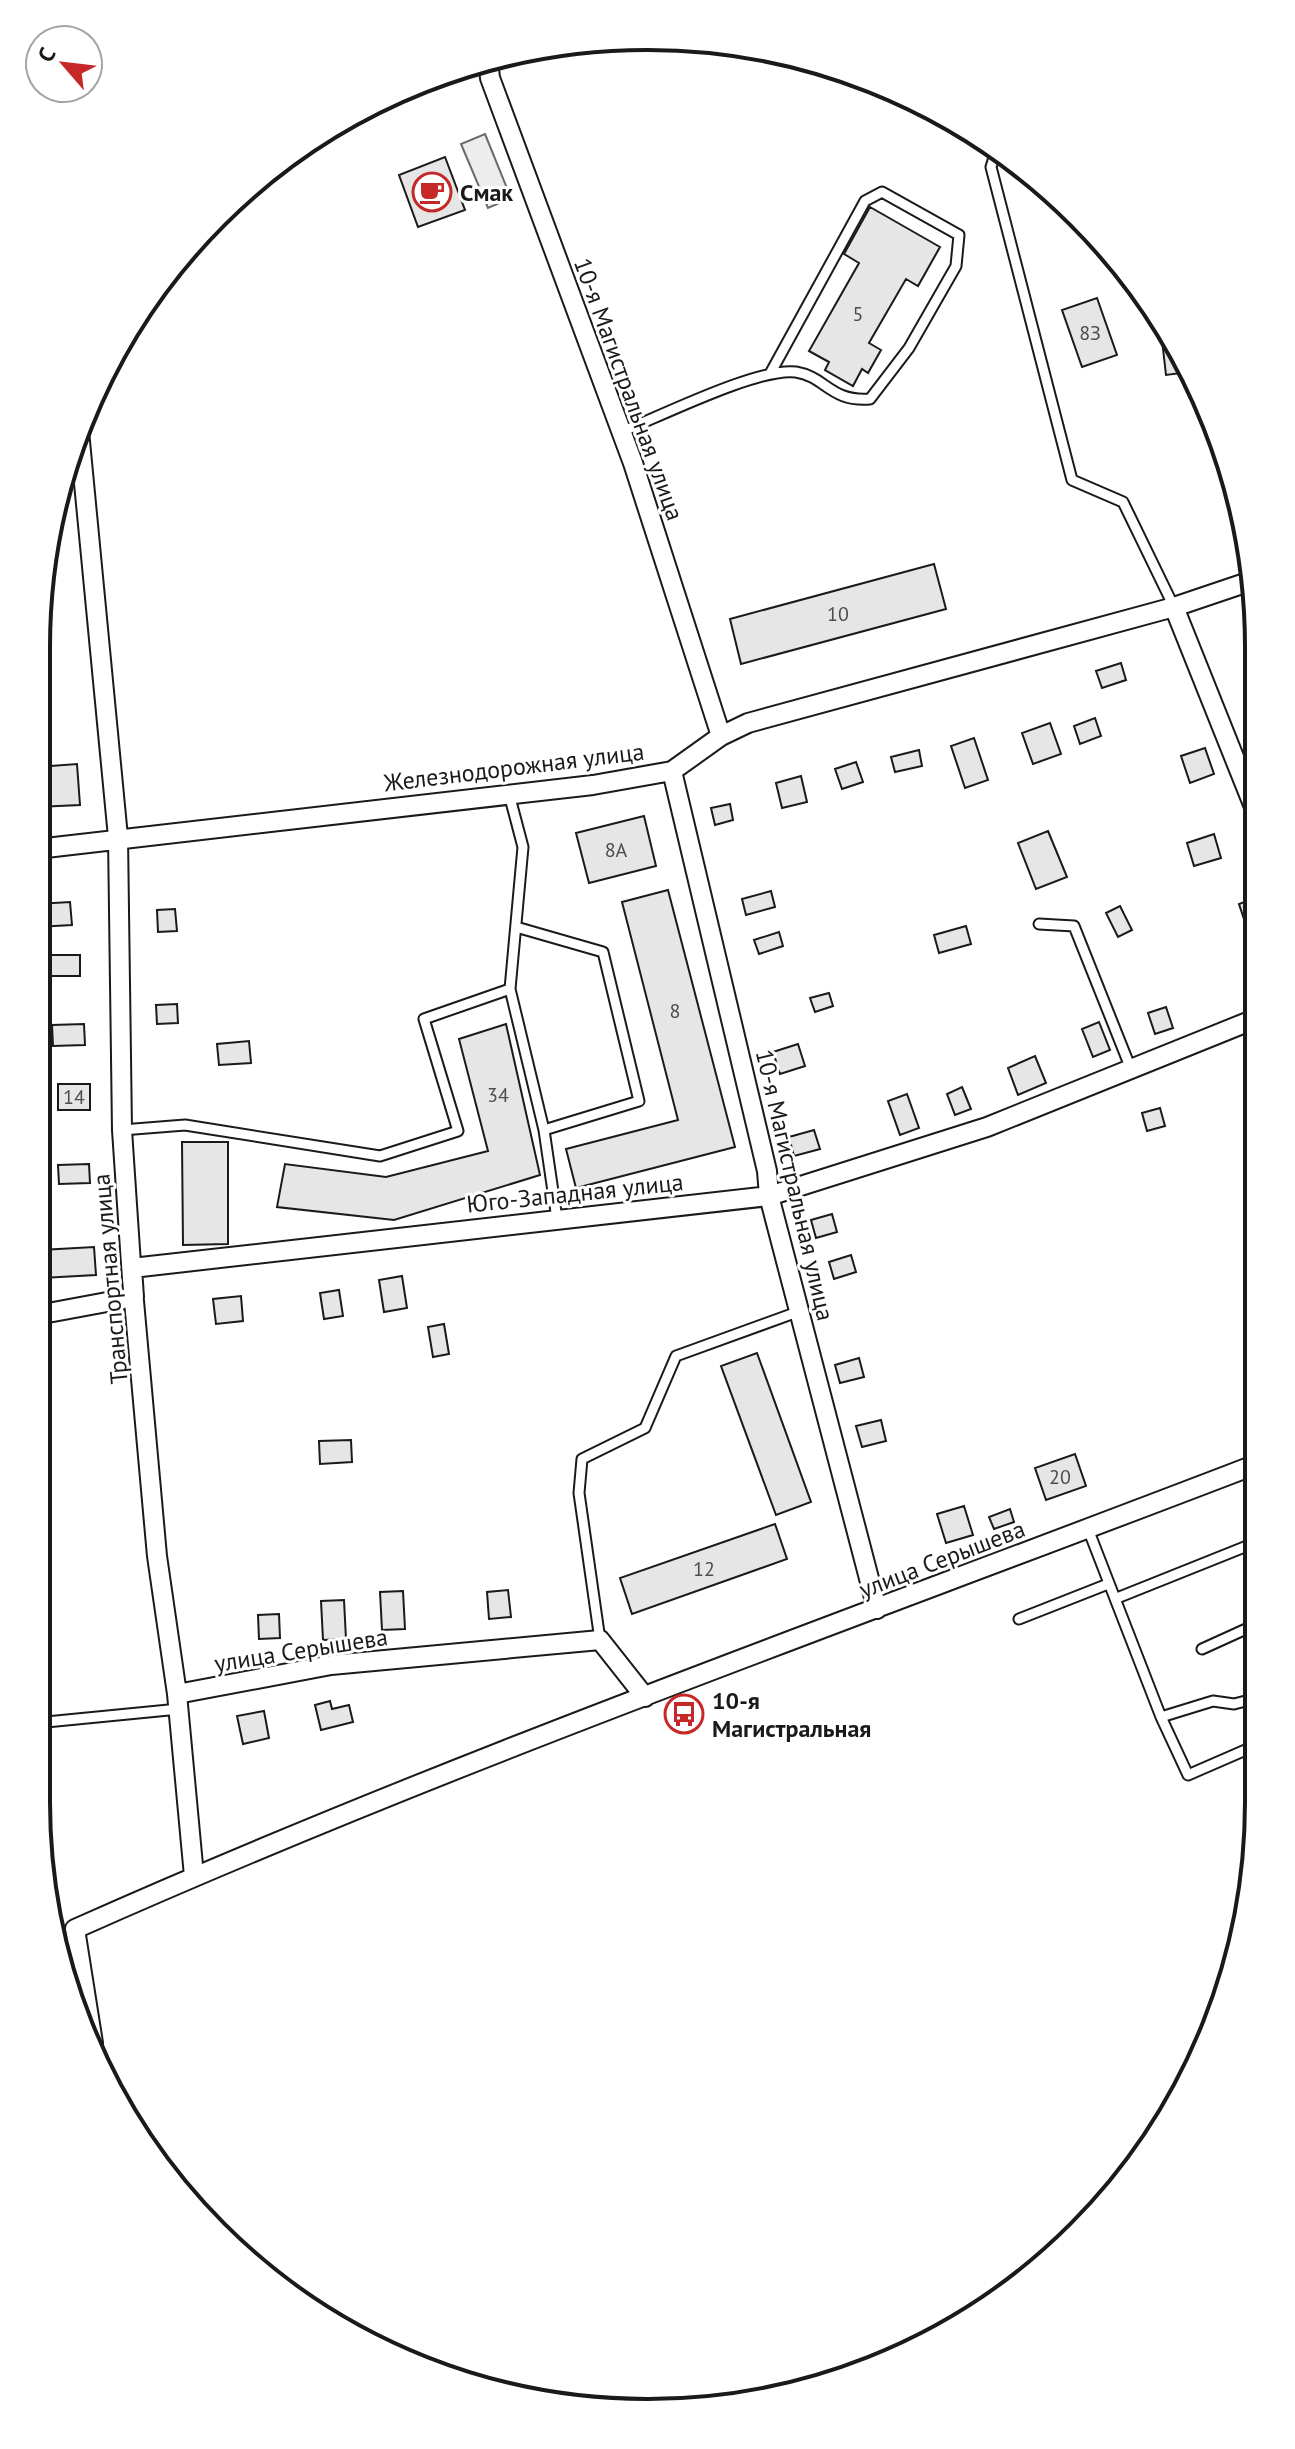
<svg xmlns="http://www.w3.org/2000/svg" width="1295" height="2449" font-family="'PT Sans',sans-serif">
	<rect width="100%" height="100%" fill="#fff"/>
	<path fill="#ededed" stroke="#6a6a6a" stroke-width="2" d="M485 134 511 198 488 208 461 144Z"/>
	<path fill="#e6e6e6" stroke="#1a1a1a" stroke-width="2" d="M445 157 465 210 418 227 399 175Z
		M870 207 940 247 918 286 906 279 869 343 881 350 868 373 862 369 853 386 825 370 829 362 809 351 859 263 844 254Z
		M1097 298 1117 355 1082 367 1062 310Z
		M1161 331H1165L1189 372 1166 375Z
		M934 564 946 609 741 664 730 619Z
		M1121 663 1126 680 1102 688 1096 671Z
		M1095 718 1101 736 1080 744 1074 726Z
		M1050 723 1061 754 1033 764 1022 733Z
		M974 738 988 780 965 788 951 746Z
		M1205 748 1214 774 1190 783 1181 756Z
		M919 750 922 766 895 772 891 757Z
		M856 762 863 782 842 789 835 769Z
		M77 764 80 805 37 807V767Z
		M801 776 807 802 782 808 776 783Z
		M730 804 733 820 715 825 711 808Z
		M644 816 656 866 589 883 576 833Z
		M1048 831 1067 877 1036 889 1018 843Z
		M1214 834 1221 858 1194 866 1187 843Z
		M668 890 735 1147 576 1188 566 1149 678 1120 622 902Z
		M771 891 775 907 746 915 742 899Z
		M1255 898V922L1246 925 1239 904Z
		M70 902 72 925 37 927V904Z
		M1120 906 1132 930 1118 937 1106 913Z
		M175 909 177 931 158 932 157 910Z
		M966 926 971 944 939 953 934 935Z
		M779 932 783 946 759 954 754 940Z
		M50 955H80V976H50Z
		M829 993 833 1006 815 1012 810 998Z
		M177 1004 178 1023 157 1024 156 1005Z
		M1166 1007 1173 1028 1155 1034 1148 1013Z
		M1099 1022 1110 1050 1093 1057 1082 1029Z
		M84 1024 85 1045 53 1046 52 1025Z
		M506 1024 540 1175 394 1220 277 1207 285 1164 386 1177 488 1151 459 1039Z
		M249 1041 251 1063 219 1065 217 1044Z
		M798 1044 805 1066 780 1074 773 1052Z
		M1035 1056 1046 1083 1018 1095 1008 1068Z
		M58 1084H90V1110H58Z
		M962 1087 971 1109 955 1115 947 1094Z
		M907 1094 919 1128 900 1135 888 1101Z
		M1160 1108 1165 1126 1147 1131 1142 1113Z
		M814 1130 820 1149 794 1156 789 1137Z
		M182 1142H228V1244L183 1245Z
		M89 1164 90 1183 59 1184 58 1165Z
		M832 1214 837 1232 816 1238 811 1220Z
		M94 1247 96 1275 42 1278 41 1250Z
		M851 1255 856 1272 834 1279 829 1262Z
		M402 1276 407 1308 384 1312 379 1280Z
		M339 1290 343 1316 324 1319 320 1293Z
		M241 1296 243 1321 216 1324 213 1299Z
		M444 1324 449 1354 433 1357 428 1327Z
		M757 1353 811 1502 776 1515 721 1366Z
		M859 1358 864 1377 840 1383 835 1365Z
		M881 1420 886 1441 862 1447 856 1426Z
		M351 1440 352 1462 320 1464 319 1441Z
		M1075 1454 1086 1486 1046 1500 1035 1468Z
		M964 1506 973 1535 946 1543 937 1514Z
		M1010 1509 1014 1522 994 1529 989 1517Z
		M775 1524 787 1559 632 1614 620 1578Z
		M508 1590 511 1617 489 1619 487 1592Z
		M403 1591 405 1629 382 1630 380 1592Z
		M344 1600 346 1639 323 1640 321 1601Z
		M279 1614 280 1638 259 1639 258 1615Z
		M330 1701 332 1709 349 1705 353 1722 321 1730 315 1705Z
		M264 1711 269 1738 243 1744 237 1716Z"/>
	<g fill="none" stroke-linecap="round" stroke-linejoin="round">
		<defs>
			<path id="lane" d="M996 151 991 167 1072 480 1123 502 1174 607
				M621 432C661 416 759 367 796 372 826 377 830 402 870 399L909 348 956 266 959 235 882 192 865 201 771 372
				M1242 584 1254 606
				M509 794 523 847 510 989 544 1130 557 1219
				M1039 924 1074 926 1131 1069
				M516 927 603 952 639 1101 544 1130
				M122 1130 185 1125 380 1156 458 1131 424 1019 510 989
				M1088 1529 1161 1717 1188 1775 1257 1745
				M1117 1598 1257 1542
				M1019 1619 1108 1584
				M600 1640 579 1493 582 1459 645 1428 676 1356 800 1311
				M1202 1649 1257 1624
				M1161 1717 1213 1701 1234 1704 1257 1698
				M36 1723 179 1709"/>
			<path id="street" d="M488 60 490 78 633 463 721 736
				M79 431 118 837 122 1130 132 1279 157 1556 177 1694 194 1876
				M1174 607 1254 807
				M672 771 767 1171 769 1196 877 1609
				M37 849 593 785 672 771 721 736 748 723 1174 607 1254 580
				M37 1315 134 1297 132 1268 769 1196 987 1127 1255 1019
				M177 1694 331 1665 600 1640 645 1697
				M93 2043 75 1929C461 1757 862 1616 1257 1464"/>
		</defs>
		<use href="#lane" stroke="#1a1a1a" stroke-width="13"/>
		<use href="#street" stroke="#1a1a1a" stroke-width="22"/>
		<use href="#lane" stroke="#fff" stroke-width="9"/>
		<use href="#street" stroke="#fff" stroke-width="18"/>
	</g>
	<defs>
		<symbol id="cafe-ring" viewBox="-11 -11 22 22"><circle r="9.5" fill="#fff" stroke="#c62828" stroke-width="1.5"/><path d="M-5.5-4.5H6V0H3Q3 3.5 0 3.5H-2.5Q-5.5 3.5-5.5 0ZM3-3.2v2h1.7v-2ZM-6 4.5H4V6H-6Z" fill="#c62828"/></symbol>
		<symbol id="bus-ring" viewBox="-11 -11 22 22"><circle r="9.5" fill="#fff" stroke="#c62828" stroke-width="1.5"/><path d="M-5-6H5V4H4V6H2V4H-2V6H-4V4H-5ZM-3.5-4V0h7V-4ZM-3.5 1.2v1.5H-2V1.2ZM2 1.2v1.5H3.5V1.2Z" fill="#c62828"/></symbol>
	</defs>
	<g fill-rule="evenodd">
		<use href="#cafe-ring" x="410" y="170" width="44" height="44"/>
		<use href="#bus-ring" x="662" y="1692" width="44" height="44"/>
	</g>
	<g text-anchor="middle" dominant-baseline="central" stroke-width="6" stroke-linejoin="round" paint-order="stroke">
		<g font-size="20" fill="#4d4d4d">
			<text x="858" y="314">5</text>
			<text x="1090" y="333">8З</text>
			<text x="838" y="614">10</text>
			<text x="616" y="850">8А</text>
			<text x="675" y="1011">8</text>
			<text x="498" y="1095">34</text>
			<text x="74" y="1097">14</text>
			<text x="1060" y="1477">20</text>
			<text x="704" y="1569">12</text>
		</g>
		<g font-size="24" font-weight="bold" fill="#1a1a1a" stroke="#fff" text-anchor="start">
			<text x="460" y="192">Смак</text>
			<text x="712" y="1700">10-я<tspan x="712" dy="28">Магистральная</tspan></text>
		</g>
		<g font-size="24" fill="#1a1a1a" stroke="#fff">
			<text transform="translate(629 389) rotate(70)">10-я Магистральная улица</text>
			<text transform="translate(514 767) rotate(-7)">Железнодорожная улица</text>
			<text transform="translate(795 1185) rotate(77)">10-я Магистральная улица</text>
			<text transform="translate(575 1193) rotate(-6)">Юго-Западная улица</text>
			<text transform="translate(110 1279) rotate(-95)">Транспортная улица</text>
			<text transform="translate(942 1559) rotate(-21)">улица Серышева</text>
			<text transform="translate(301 1650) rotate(-9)">улица Серышева</text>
		</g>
	</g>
	<path d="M0 0H1295V2449H0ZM647 50H648A597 597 0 0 1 1245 647V1802A597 597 0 0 1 648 2399H647A597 597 0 0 1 50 1802V647A597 597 0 0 1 647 50Z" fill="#fff" fill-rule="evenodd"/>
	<path fill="none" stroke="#1a1a1a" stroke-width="4" d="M647 50H648A597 597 0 0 1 1245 647V1802A597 597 0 0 1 648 2399H647A597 597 0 0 1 50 1802V647A597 597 0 0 1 647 50Z"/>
	<g transform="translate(64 64) rotate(298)"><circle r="38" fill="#ffffff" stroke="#a3a3a3" stroke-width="2"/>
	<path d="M0-6L14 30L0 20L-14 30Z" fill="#c62828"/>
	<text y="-12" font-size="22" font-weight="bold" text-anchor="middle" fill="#1a1a1a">С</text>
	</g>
</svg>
